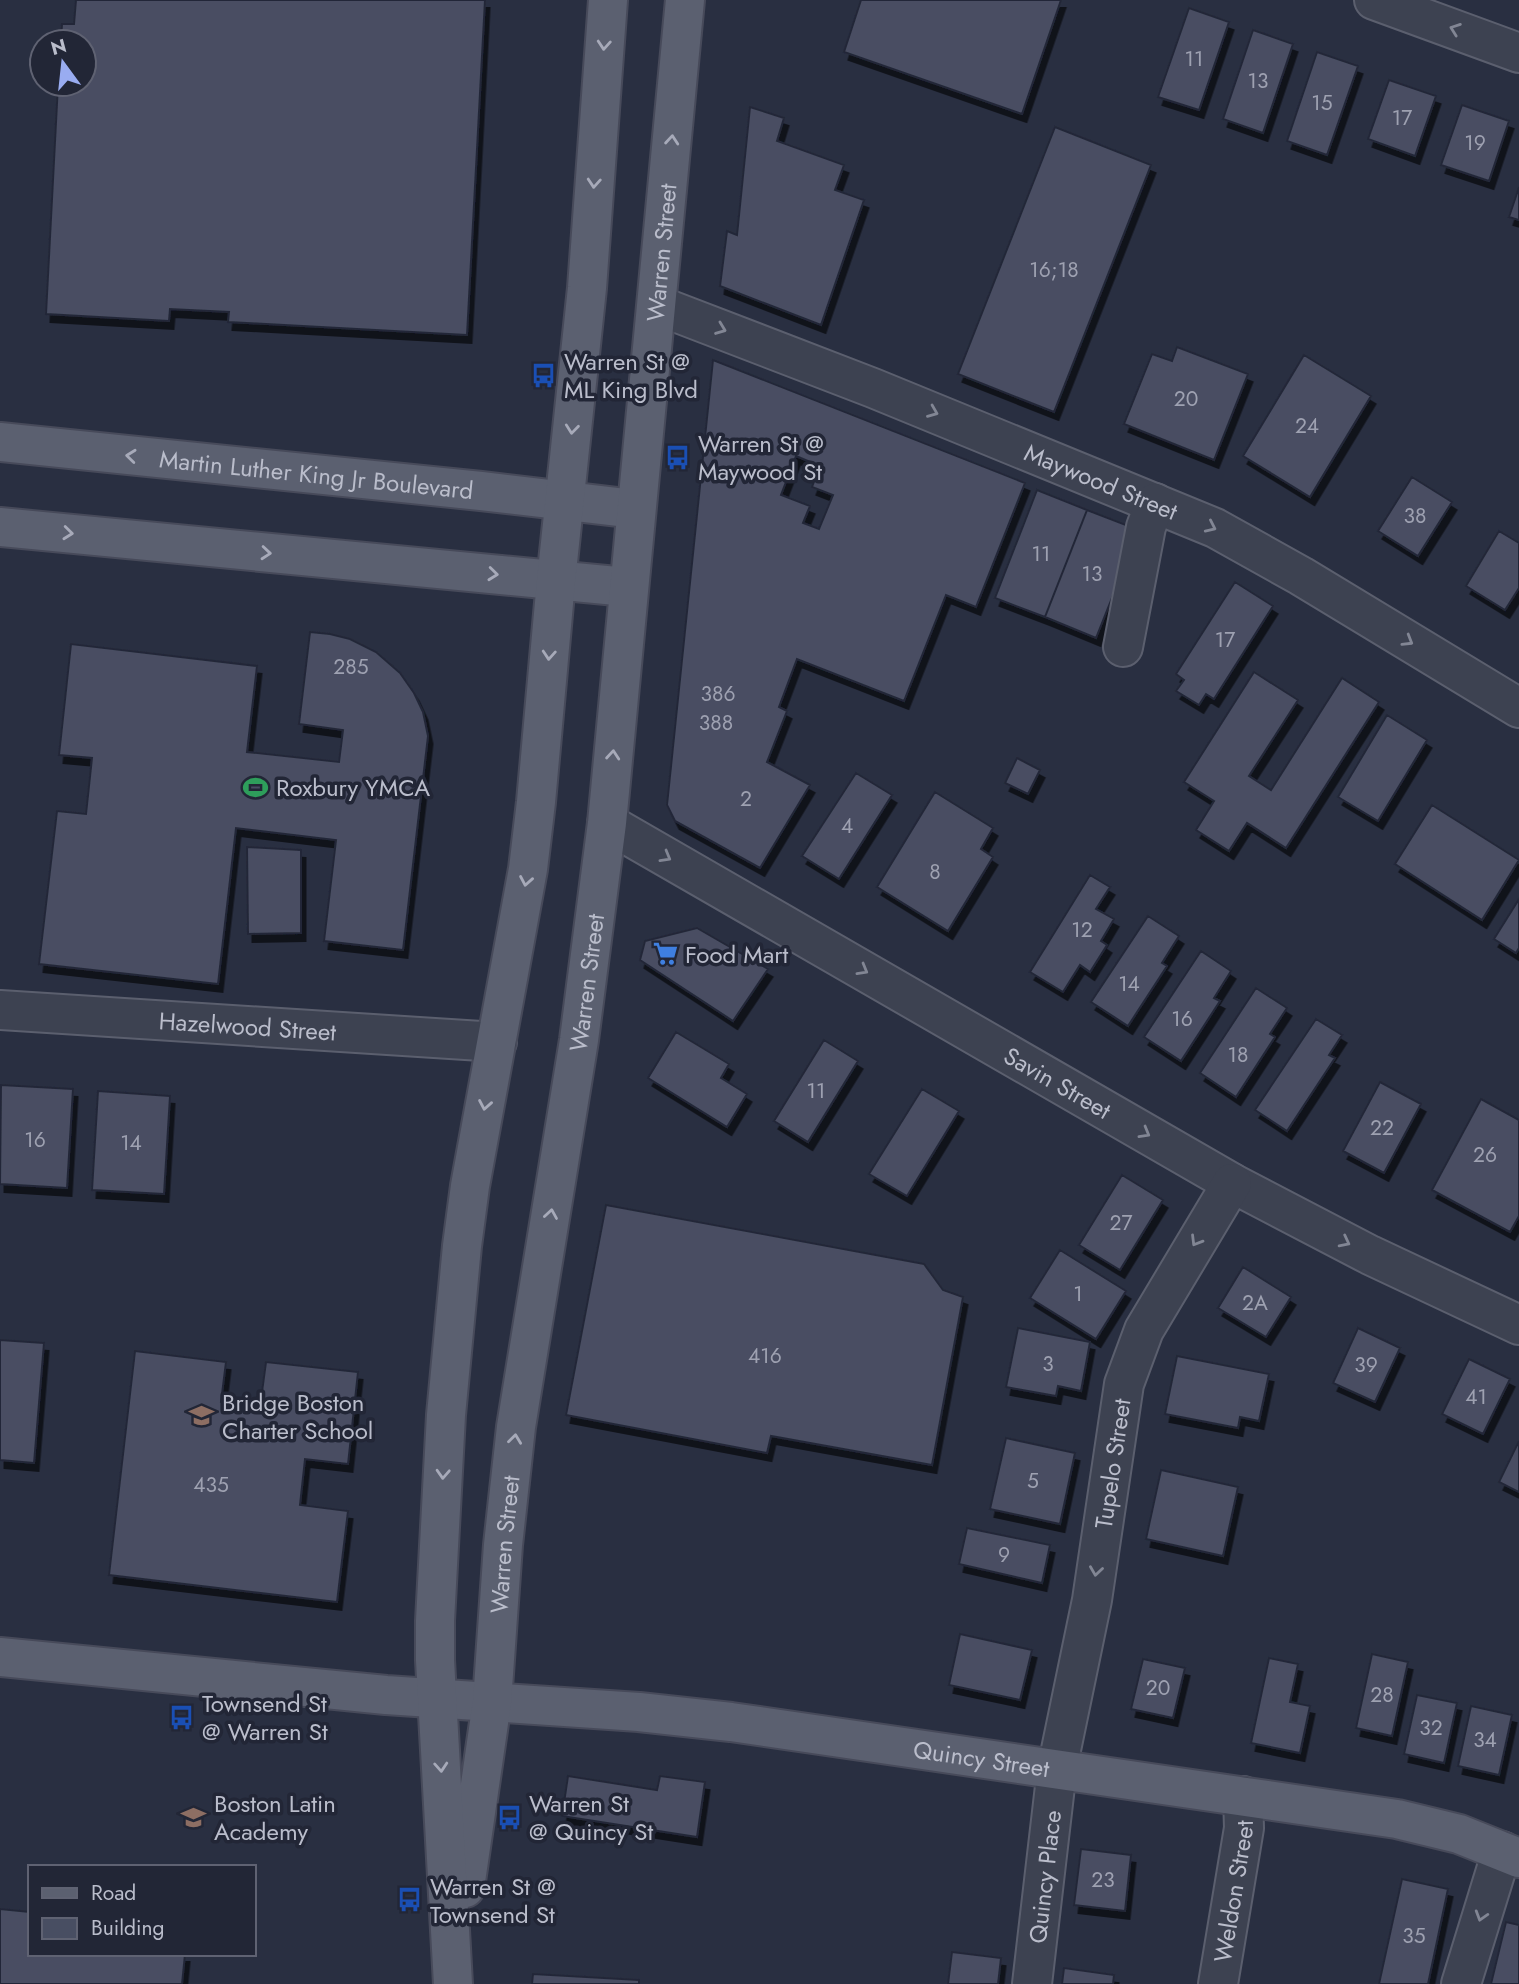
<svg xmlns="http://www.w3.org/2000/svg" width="1519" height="1984" font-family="Jost,sans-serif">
	<defs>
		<filter id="shadow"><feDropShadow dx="4.5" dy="8" stdDeviation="0" flood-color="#0009"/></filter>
	</defs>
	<rect width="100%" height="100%" fill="#292f41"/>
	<path fill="#484e62" stroke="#242838" stroke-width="2" fill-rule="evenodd" filter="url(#shadow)" d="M76 0H485L467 335 228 322 229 312 170 309 169 321 46 314 58 84H84V42H61L62 24H74Z
		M861 0H1061L1022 114 844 52Z
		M1189 8 1229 22 1199 110 1158 97Z
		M1253 30 1293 44 1263 133 1223 119Z
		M1317 52 1358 66 1327 155 1287 141Z
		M1389 80 1436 96 1415 156 1368 139Z
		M1462 105 1509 121 1489 181 1441 165Z
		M750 107 784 118 777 141 844 165 835 190 864 200 821 325 720 286 727 231 737 235Z
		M1055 127 1151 165 1054 412 958 374Z
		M1519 187V220L1509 217Z
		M1177 347 1248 374 1214 460 1124 424 1152 354 1172 361Z
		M1304 355 1371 396 1310 497 1243 456Z
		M713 360 1025 483 976 607 946 595 904 701 797 659 779 707 787 711 767 762 810 785 760 868 675 821 667 805ZM796 456 820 466 812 487 833 495 819 529 803 523 810 506 781 495Z
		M1412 477 1452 502 1418 556 1378 531Z
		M1037 490 1087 510 1045 617 995 598Z
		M1087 510 1139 530 1096 638 1045 617Z
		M1499 531 1519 543V588L1505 610 1466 586Z
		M1235 582 1273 606 1214 699 1206 694 1199 705 1176 691 1184 680 1176 674Z
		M310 632 330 634 350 639 376 652 400 673 414 693 423 712 428 736 403 950 324 941 336 840 236 828 218 984 39 964 57 811 86 814 92 758 59 755 71 644 257 666 247 752 339 762 343 730 299 724Z
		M1254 672 1298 700 1249 776 1271 790 1342 678 1379 702 1286 848 1247 823 1229 851 1196 830 1214 801 1184 782Z
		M1387 715 1427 740 1378 821 1338 797Z
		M1017 758 1040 770 1028 794 1005 783Z
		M856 773 892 795 839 879 802 856Z
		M935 792 993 828 981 849 993 857 948 931 877 887Z
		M1432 805 1519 860 1482 920 1395 864Z
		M247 847 301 850V933L248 934Z
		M1090 875 1110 887 1096 909 1114 919 1101 941 1107 945 1090 972 1080 965 1063 992 1030 972Z
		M1519 899V948L1516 953 1494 939Z
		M1148 916 1179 936 1162 963 1167 966 1128 1026 1091 1002Z
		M697 928 768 969 733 1021 640 960 645 941Z
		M1201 951 1231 971 1214 998 1220 1001 1181 1061 1144 1037Z
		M1256 988 1287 1008 1270 1034 1275 1037 1236 1097 1200 1073Z
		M1316 1019 1342 1035 1329 1055 1335 1058 1287 1131 1255 1110Z
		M676 1032 729 1064 721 1078 747 1094 727 1127 648 1078Z
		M824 1040 858 1061 808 1142 774 1121Z
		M1380 1082 1421 1104 1384 1173 1343 1151Z
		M1 1085 73 1089 67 1188 0 1184Z
		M922 1089 959 1111 907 1196 869 1174Z
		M98 1091 170 1096 164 1194 92 1190Z
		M1481 1099 1519 1120V1216L1510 1232 1432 1190Z
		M1122 1175 1163 1200 1120 1270 1079 1245Z
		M606 1205 924 1264 943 1290 963 1297 932 1465 771 1436 767 1453 566 1415Z
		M1060 1250 1126 1291 1096 1339 1030 1298Z
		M1243 1267 1291 1297 1266 1337 1218 1308Z
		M1018 1328 1090 1342 1081 1391 1058 1386 1056 1396 1006 1387Z
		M1358 1328 1400 1348 1375 1402 1333 1383Z
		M0 1340 44 1343 34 1463 0 1460Z
		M135 1351 226 1362 221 1402 260 1407 266 1362 358 1372 348 1464 305 1459 300 1505 348 1511 337 1602 109 1575Z
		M1177 1356 1269 1374 1259 1421 1240 1417 1238 1428 1165 1414Z
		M1469 1359 1510 1379 1483 1434 1442 1414Z
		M1006 1438 1075 1453 1060 1524 990 1509Z
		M1519 1441V1492L1499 1482Z
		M1161 1470 1238 1487 1223 1556 1146 1539Z
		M967 1528 1050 1545 1042 1583 959 1564Z
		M960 1634 1032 1650 1020 1700 949 1685Z
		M1372 1654 1408 1662 1392 1736 1356 1728Z
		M1269 1658 1298 1664 1290 1702 1310 1706 1300 1753 1251 1743Z
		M1143 1659 1185 1668 1173 1718 1131 1709Z
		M1417 1695 1457 1703 1444 1763 1404 1754Z
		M1471 1706 1512 1715 1499 1775 1458 1766Z
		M568 1776 657 1790 660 1776 705 1782 697 1837 562 1816Z
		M1081 1849 1131 1855 1125 1911 1074 1905Z
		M1402 1879 1448 1889 1428 1984H1379Z
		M0 1909 30 1912V1954H185L182 1984H0Z
		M1506 1922 1519 1925V1984H1491Z
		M952 1952 1001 1958 998 1984H948Z
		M1064 1968 1114 1975 1113 1984H1062Z
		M533 1974 639 1980V1984H532Z"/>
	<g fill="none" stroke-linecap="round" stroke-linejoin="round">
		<defs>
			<g id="minor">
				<path d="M1374 0 1519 53"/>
				<path id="s1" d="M657 305 873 388 1215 528 1301 576 1519 708"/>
				<path d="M1123 647 1146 527 1155 503"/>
				<path id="s2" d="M607 823 1232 1183 1370 1255 1519 1325"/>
				<path id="s3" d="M0 1010 497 1042"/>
				<path id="s4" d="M1032 1984 1057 1769 1092 1600 1124 1384 1144 1330 1232 1183"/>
				<path id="s5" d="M1218 1984 1244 1828 1243 1796"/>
				<path d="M1461 1984 1502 1851"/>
			</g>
			<g id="major">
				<path id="s6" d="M0 442 481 491 635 509"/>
				<path d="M0 527 627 587"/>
				<path id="s7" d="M0 1657 386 1695 639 1712 731 1722 1397 1819 1459 1834 1519 1858"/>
				<path id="s8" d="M465 1888 492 1702 503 1545 516 1427 579 1040 607 823 685 0"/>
				<path d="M453 1984 435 1660V1621L446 1415 462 1246 470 1186 528 869 536 802 556 581 587 288 608 0"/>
			</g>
		</defs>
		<use href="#minor" stroke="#5b5f6e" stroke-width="42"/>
		<use href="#major" stroke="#474a5a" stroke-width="42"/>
		<use href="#minor" stroke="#3d4251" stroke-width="38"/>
		<use href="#major" stroke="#5b6070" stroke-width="38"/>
	</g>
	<defs><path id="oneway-chevron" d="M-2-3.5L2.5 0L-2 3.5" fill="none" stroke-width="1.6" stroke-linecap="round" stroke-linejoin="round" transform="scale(1.75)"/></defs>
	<g stroke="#828694">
		<use href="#oneway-chevron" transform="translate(1455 29) rotate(-160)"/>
		<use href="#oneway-chevron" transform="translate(721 329) rotate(21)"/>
		<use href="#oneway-chevron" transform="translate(933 412) rotate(22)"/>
		<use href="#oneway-chevron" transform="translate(1211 527) rotate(25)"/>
		<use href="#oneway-chevron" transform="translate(1408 641) rotate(31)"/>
		<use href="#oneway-chevron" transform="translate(666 857) rotate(30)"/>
		<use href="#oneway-chevron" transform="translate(863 970) rotate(30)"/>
		<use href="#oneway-chevron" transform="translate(1145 1133) rotate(30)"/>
		<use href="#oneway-chevron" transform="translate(1196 1241) rotate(121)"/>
		<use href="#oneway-chevron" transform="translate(1345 1242) rotate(27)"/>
		<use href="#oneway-chevron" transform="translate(1096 1571) rotate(98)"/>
		<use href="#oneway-chevron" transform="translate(1481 1916) rotate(107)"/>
	</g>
	<g stroke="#a7aab9">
		<use href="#oneway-chevron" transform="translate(604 45) rotate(94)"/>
		<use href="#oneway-chevron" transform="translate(672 140) rotate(-85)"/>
		<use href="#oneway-chevron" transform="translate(594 183) rotate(94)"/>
		<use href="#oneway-chevron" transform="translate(572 429) rotate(96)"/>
		<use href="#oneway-chevron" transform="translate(131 456) rotate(-174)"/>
		<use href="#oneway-chevron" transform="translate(68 533) rotate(6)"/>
		<use href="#oneway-chevron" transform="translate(266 553) rotate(5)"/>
		<use href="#oneway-chevron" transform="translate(493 574) rotate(6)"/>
		<use href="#oneway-chevron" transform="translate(549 655) rotate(94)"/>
		<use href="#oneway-chevron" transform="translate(613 755) rotate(-85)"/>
		<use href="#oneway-chevron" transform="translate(526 881) rotate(100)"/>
		<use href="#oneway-chevron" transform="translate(485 1105) rotate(100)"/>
		<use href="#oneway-chevron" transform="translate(551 1214) rotate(-81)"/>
		<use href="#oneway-chevron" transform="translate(515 1439) rotate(-83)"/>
		<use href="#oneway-chevron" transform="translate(443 1474) rotate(93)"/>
		<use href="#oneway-chevron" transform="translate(441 1767) rotate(86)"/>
	</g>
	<defs>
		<symbol id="bus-bare" viewBox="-9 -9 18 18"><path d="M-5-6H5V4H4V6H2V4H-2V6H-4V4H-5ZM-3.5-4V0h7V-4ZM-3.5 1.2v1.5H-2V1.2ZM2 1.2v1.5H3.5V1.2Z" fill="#1a4fb4" stroke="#222636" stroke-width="2.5" paint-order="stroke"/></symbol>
		<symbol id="stadium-bare" viewBox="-9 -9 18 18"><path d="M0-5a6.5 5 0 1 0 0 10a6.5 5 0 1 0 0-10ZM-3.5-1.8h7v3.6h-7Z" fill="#2e9e5b" stroke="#222636" stroke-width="2.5" paint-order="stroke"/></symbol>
		<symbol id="supermarket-bare" viewBox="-9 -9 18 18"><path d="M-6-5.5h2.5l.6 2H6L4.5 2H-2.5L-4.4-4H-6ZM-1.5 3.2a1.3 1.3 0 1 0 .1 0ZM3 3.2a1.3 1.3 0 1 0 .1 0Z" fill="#3f7fe0" stroke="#222636" stroke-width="2.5" paint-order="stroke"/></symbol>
		<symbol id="school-bare" viewBox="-9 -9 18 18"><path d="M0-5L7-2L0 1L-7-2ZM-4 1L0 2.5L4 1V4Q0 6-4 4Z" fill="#8d6e63" stroke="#222636" stroke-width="2.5" paint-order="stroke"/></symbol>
	</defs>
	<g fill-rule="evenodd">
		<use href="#bus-bare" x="526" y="358" width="35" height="35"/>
		<use href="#bus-bare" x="660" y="440" width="35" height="35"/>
		<use href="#stadium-bare" x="238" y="770" width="35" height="35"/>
		<use href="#supermarket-bare" x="648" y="936" width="35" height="35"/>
		<use href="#school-bare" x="184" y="1398" width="35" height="35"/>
		<use href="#bus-bare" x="164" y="1700" width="35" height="35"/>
		<use href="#school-bare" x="176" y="1800" width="35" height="35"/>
		<use href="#bus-bare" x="492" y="1800" width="35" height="35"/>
		<use href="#bus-bare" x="392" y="1882" width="35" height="35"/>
	</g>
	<g text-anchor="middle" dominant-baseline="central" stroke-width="7" stroke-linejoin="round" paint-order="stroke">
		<g font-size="21" fill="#9ea1b1">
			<text x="1194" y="59">11</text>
			<text x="1258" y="81">13</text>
			<text x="1322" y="103">15</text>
			<text x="1402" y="118">17</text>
			<text x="1475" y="143">19</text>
			<text x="1054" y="270">16;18</text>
			<text x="1186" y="399">20</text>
			<text x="1307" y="426">24</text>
			<text x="1415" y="516">38</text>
			<text x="1041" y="554">11</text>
			<text x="1092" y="574">13</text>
			<text x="1225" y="640">17</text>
			<text x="351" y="667">285</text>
			<text x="718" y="694">386</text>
			<text x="716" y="723">388</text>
			<text x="746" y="799">2</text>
			<text x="847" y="826">4</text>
			<text x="935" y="872">8</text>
			<text x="1082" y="930">12</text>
			<text x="1129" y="984">14</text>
			<text x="1182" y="1019">16</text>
			<text x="1238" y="1055">18</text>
			<text x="816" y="1091">11</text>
			<text x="1382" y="1128">22</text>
			<text x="35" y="1140">16</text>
			<text x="131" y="1143">14</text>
			<text x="1485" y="1155">26</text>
			<text x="1121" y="1223">27</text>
			<text x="1078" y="1294">1</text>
			<text x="1255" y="1303">2A</text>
			<text x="765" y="1356">416</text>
			<text x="1048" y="1364">3</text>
			<text x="1366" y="1365">39</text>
			<text x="1476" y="1397">41</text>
			<text x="1033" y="1481">5</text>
			<text x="211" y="1485">435</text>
			<text x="1004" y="1555">9</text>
			<text x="1158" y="1688">20</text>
			<text x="1382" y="1695">28</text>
			<text x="1431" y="1728">32</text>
			<text x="1485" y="1740">34</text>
			<text x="1103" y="1880">23</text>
			<text x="1414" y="1936">35</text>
		</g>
		<g font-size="24" fill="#babdcb" stroke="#222636">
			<text stroke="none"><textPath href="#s8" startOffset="1648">Warren Street</textPath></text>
			<text stroke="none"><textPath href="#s6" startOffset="318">Martin Luther King Jr Boulevard</textPath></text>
			<text stroke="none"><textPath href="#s1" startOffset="478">Maywood Street</textPath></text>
			<text stroke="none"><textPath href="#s8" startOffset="914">Warren Street</textPath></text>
			<text stroke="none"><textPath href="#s3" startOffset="248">Hazelwood Street</textPath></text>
			<text stroke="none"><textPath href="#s2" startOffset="520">Savin Street</textPath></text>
			<text stroke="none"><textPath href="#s4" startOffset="527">Tupelo Street</textPath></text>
			<text stroke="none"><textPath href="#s8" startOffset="346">Warren Street</textPath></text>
			<text stroke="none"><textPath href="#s7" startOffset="987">Quincy Street</textPath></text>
			<text stroke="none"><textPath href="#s4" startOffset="108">Quincy Place</textPath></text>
			<text stroke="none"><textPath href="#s5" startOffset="94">Weldon Street</textPath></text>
		</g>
		<g font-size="24" fill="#babdcb" stroke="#222636" text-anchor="start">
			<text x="564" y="361">Warren St @<tspan x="564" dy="28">ML King Blvd</tspan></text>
			<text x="698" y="443">Warren St @<tspan x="698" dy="28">Maywood St</tspan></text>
			<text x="276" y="787">Roxbury YMCA</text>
			<text x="685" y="954">Food Mart</text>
			<text x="222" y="1402">Bridge Boston<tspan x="222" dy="28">Charter School</tspan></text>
			<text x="202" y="1703">Townsend St<tspan x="202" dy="28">@ Warren St</tspan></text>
			<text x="214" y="1803">Boston Latin<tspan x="214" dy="28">Academy</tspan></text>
			<text x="529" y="1803">Warren St<tspan x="529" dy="28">@ Quincy St</tspan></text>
			<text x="430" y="1886">Warren St @<tspan x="430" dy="28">Townsend St</tspan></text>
		</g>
	</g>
	<rect x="28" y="1865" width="228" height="91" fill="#222636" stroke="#5f6272" stroke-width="2"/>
	<rect x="42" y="1888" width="35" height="10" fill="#5b6070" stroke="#5f6272" stroke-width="2"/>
	<text x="91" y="1900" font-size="21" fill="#babdcb">Road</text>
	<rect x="42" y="1918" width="35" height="21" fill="#484e62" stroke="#5f6272" stroke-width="2"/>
	<text x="91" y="1935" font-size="21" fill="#babdcb">Building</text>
	<g transform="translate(63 63) rotate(345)"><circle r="33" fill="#222636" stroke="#5f6272" stroke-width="2"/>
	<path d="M0-5L12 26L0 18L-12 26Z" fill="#99acf1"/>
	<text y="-10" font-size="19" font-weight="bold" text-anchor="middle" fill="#babdcb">N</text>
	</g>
</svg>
